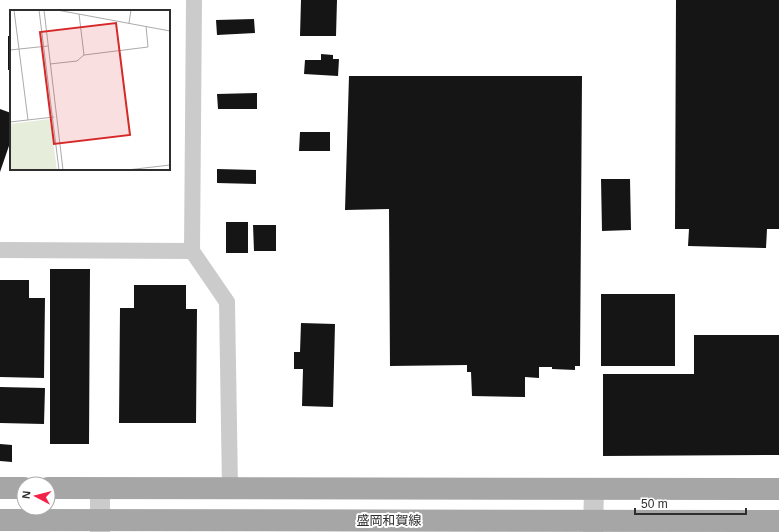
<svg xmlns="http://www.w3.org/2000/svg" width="779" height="532" font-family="Helvetica,'Noto Sans JP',sans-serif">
	<rect width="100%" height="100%" fill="#fff"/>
	<path fill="#151515" d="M301 0H337L336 36H300Z
		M676 0H779V229H767L766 248 688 246 689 229H675Z
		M254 19 255 33 217 35 216 20Z
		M8 36H11V70H8Z
		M321 54 333 55V59H339L338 76 304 74 305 60H321Z
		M349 76H582L580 366H575V370L552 369V367H539V378L525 377V397L472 396 471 372H467V365L390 366 389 209 345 210Z
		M257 93V109H218L217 94Z
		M0 109 11 113V140L0 172Z
		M300 132H330V151H299Z
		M217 169 256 170V184L217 183Z
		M601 179H630L631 230 602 231Z
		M226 222H248V253H226Z
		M253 225H276V251H254Z
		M50 269H90L89 444H50Z
		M0 280H29V298H45L44 378 0 377Z
		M134 285H186V309H197L196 423H119L120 308H134Z
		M601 294H675V366H601Z
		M301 323 335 324 333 407 302 406 303 369H294V352H300Z
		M694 335H779V455L603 456V374H694Z
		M0 387 45 388 44 424 0 423Z
		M0 444 12 445V462L0 461Z"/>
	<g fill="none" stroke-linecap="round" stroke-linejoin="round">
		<path stroke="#cbcbcb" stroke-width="16" d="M0 250 192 251 194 0
			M192 251 227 302 230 488"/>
		<path stroke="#cbcbcb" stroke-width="20" d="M100 532V488
			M593 532 594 490"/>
		<path stroke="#a6a6a6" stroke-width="22" d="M0 488H24
			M48 488 779 489
			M0 520 779 521"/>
	</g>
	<g text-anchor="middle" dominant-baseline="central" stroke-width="4" stroke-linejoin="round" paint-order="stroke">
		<g font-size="13" fill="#2e2e2e" stroke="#fff">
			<text x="389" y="520">盛岡和賀線</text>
		</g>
	</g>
	<g transform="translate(10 10)">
		<rect width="160" height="160" fill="#fff"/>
		<path d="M40 109 47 160H0V114Z" fill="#e6edda"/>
		<path fill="none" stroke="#ababab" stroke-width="1" d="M4 0 18 110M29 0 49 160M34 0 53 160M47 0 160 21M69 4 74 45 138 37 136 16M119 13 121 0M0 40 38 36M40 54 67 51 74 45M0 112 44 107M117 160 160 155"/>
		<path fill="#d62828" fill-opacity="0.15" stroke="#d62828" stroke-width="2" d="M106 13 120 125 44 134 30 22Z"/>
		<rect width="160" height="160" fill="none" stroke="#2e2e2e" stroke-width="2"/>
	</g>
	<g transform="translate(36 496) rotate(277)"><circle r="19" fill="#ffffff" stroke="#ababab"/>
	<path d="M0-3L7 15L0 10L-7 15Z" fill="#f32248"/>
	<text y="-6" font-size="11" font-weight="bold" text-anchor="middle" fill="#2e2e2e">N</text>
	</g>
	<path d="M635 508v6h111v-6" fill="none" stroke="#2e2e2e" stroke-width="2"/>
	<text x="641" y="508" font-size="12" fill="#2e2e2e" stroke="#ffffff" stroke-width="3" paint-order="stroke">50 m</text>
</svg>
